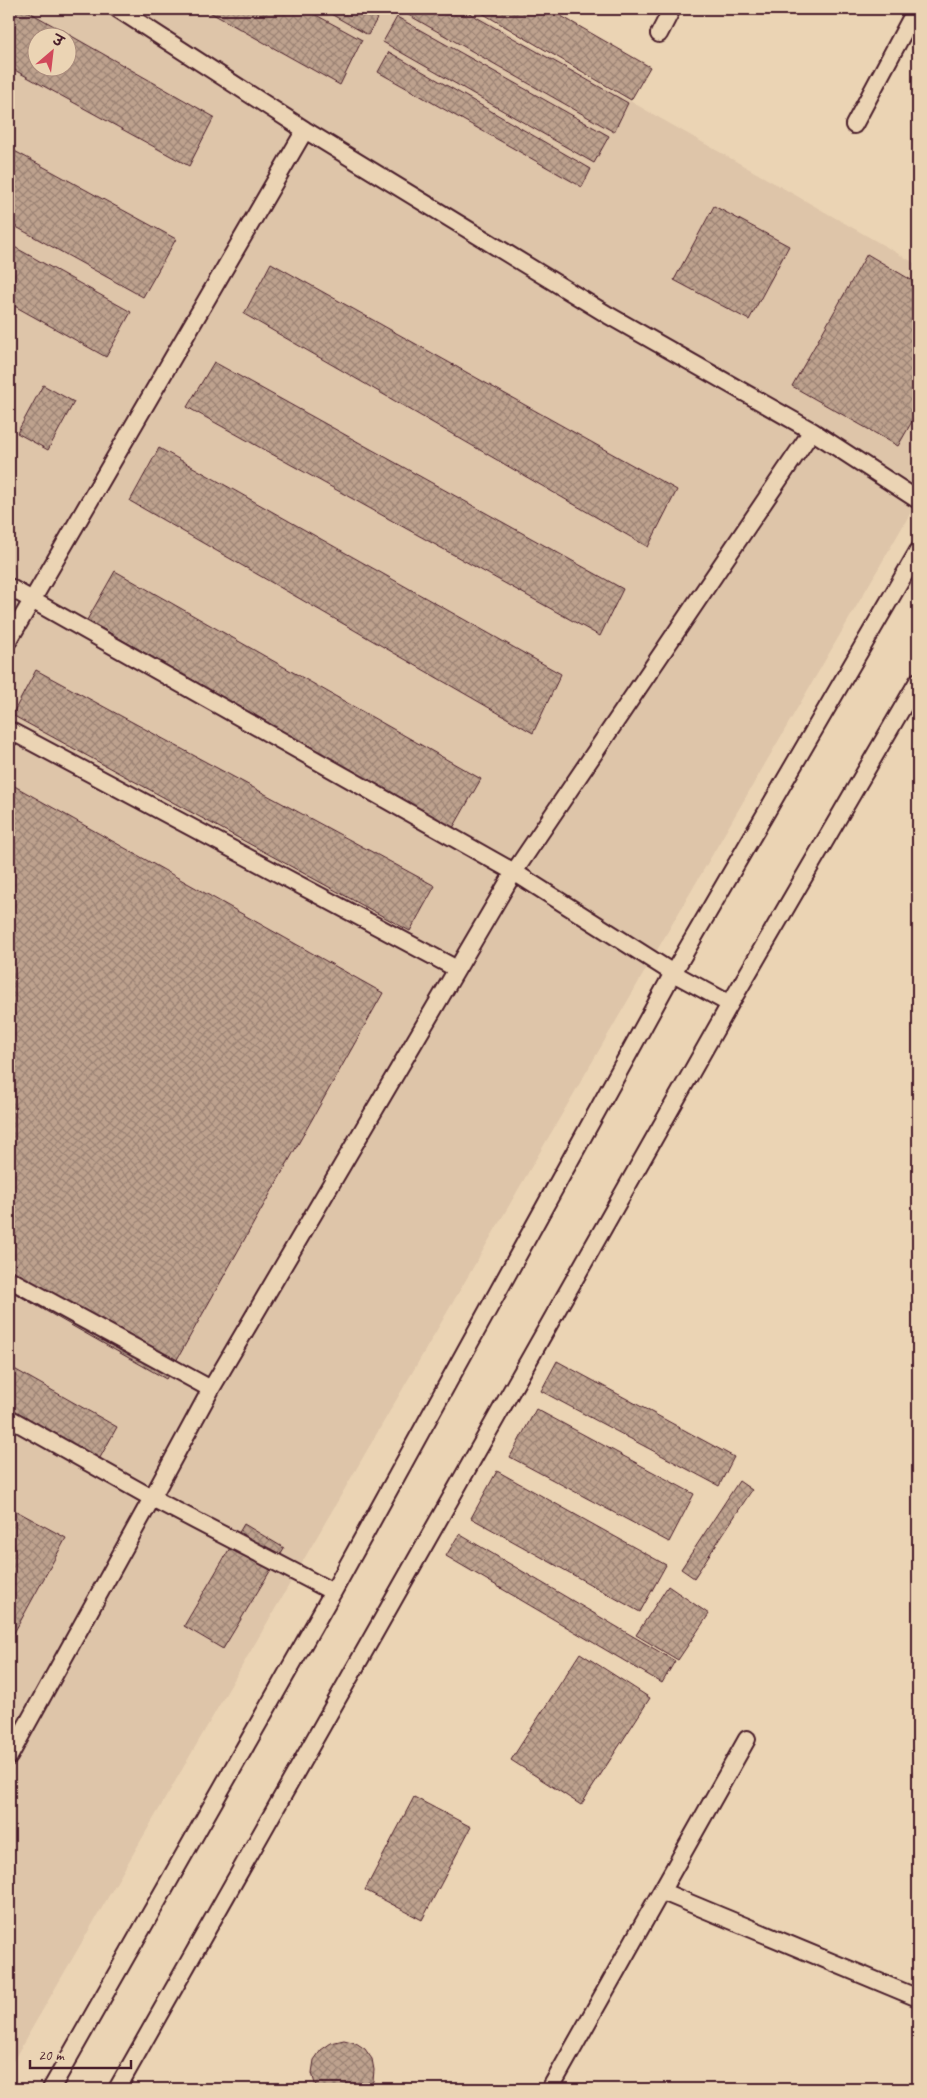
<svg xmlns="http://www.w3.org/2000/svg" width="927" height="2098" font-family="Caveat,'Playpen Sans Deva',sans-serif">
	<defs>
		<pattern id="building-cross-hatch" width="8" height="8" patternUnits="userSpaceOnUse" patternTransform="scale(1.25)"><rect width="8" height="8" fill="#bea28e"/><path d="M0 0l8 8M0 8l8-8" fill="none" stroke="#9c8374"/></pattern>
	</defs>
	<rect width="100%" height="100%" fill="#ebd4b4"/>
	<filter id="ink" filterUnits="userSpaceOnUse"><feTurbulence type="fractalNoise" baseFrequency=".02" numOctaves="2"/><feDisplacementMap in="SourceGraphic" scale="10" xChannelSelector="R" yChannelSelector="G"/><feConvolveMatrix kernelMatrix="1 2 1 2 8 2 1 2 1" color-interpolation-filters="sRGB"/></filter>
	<g filter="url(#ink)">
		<path fill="#dec5a9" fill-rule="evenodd" d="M9 9H468L918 265V500L9 2068ZM38 38H68V68H38Z"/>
		<path fill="url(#building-cross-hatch)" stroke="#4a1f2b" fill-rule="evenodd" d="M9 9H24L214 117 189 166 9 67ZM38 38H68V68H38Z
			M204 9H305L362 40 340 85Z
			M322 9H364L378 17 368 35Z
			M398 9H462L628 103 614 132Z
			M475 9H549L650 67 631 100Z
			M397 17 609 136 594 163 383 42Z
			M389 52 591 169 582 187 378 72Z
			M9 148 176 239 143 297 9 223Z
			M714 206 789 246 749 320 674 280Z
			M9 244 131 312 106 357 9 303Z
			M867 254 918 284V411L898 446 792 386Z
			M271 263 677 490 648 547 244 314Z
			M214 362 623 589 600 636 187 407Z
			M43 385 74 402 48 450 17 433Z
			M159 448 561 674 533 733 130 501Z
			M115 571 481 779 453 828 87 620Z
			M36 670 435 886 410 931 12 715Z
			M9 783 383 993 166 1379 9 1290Z
			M557 1361 734 1457 719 1486 541 1391Z
			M9 1366 117 1427 96 1465 9 1416Z
			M536 1409 694 1494 669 1542 510 1457Z
			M497 1471 666 1565 640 1612 471 1518Z
			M739 1481 752 1490 694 1578 681 1569Z
			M9 1507 66 1538 9 1642Z
			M244 1524 284 1548 223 1649 184 1626Z
			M459 1534 675 1661 662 1683 446 1556Z
			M668 1586 709 1614 678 1660 636 1635Z
			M580 1653 650 1698 581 1805 511 1760Z
			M414 1797 471 1827 422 1920 365 1890Z
			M344 2040 356 2043 365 2049 372 2059 374 2070 373 2081 368 2089H319L315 2084 312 2073 314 2060 321 2050 331 2043Z"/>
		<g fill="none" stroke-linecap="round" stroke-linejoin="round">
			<defs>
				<path id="lane" d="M118 9 305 130 608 315 812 431 918 500
					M659 34 672 9
					M854 125 916 9
					M9 587 514 872 673 973 730 1004
					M9 640 305 130
					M9 730 457 969
					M9 1279 211 1389
					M9 1418 152 1498 333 1592
					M9 1757 152 1498 211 1389 514 872 812 431
					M663 1892 918 1998
					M51 2089 333 1592 673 973 918 551
					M117 2089 730 1004 918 681
					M550 2089 747 1739"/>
			</defs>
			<use href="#lane" stroke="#4a1f2b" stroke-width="20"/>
			<use href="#lane" stroke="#ebd4b4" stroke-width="16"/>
		</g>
	</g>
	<rect width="927" height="2098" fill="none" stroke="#ebd4b4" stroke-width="30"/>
	<rect x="15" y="15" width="897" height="2068" fill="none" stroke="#4a1f2b" stroke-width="2" filter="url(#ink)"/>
	<g transform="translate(52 52) rotate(28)"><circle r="24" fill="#ebd4b4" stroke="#ab8c7d"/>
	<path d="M0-4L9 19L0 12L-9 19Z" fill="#d1495b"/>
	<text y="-8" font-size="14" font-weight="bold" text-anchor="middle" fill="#4a1f2b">उ</text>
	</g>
	<path d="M30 2060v8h101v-8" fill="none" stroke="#4a1f2b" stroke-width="2.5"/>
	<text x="38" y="2060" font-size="15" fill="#4a1f2b" stroke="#ebd4b4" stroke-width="4" paint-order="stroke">20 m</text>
</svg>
